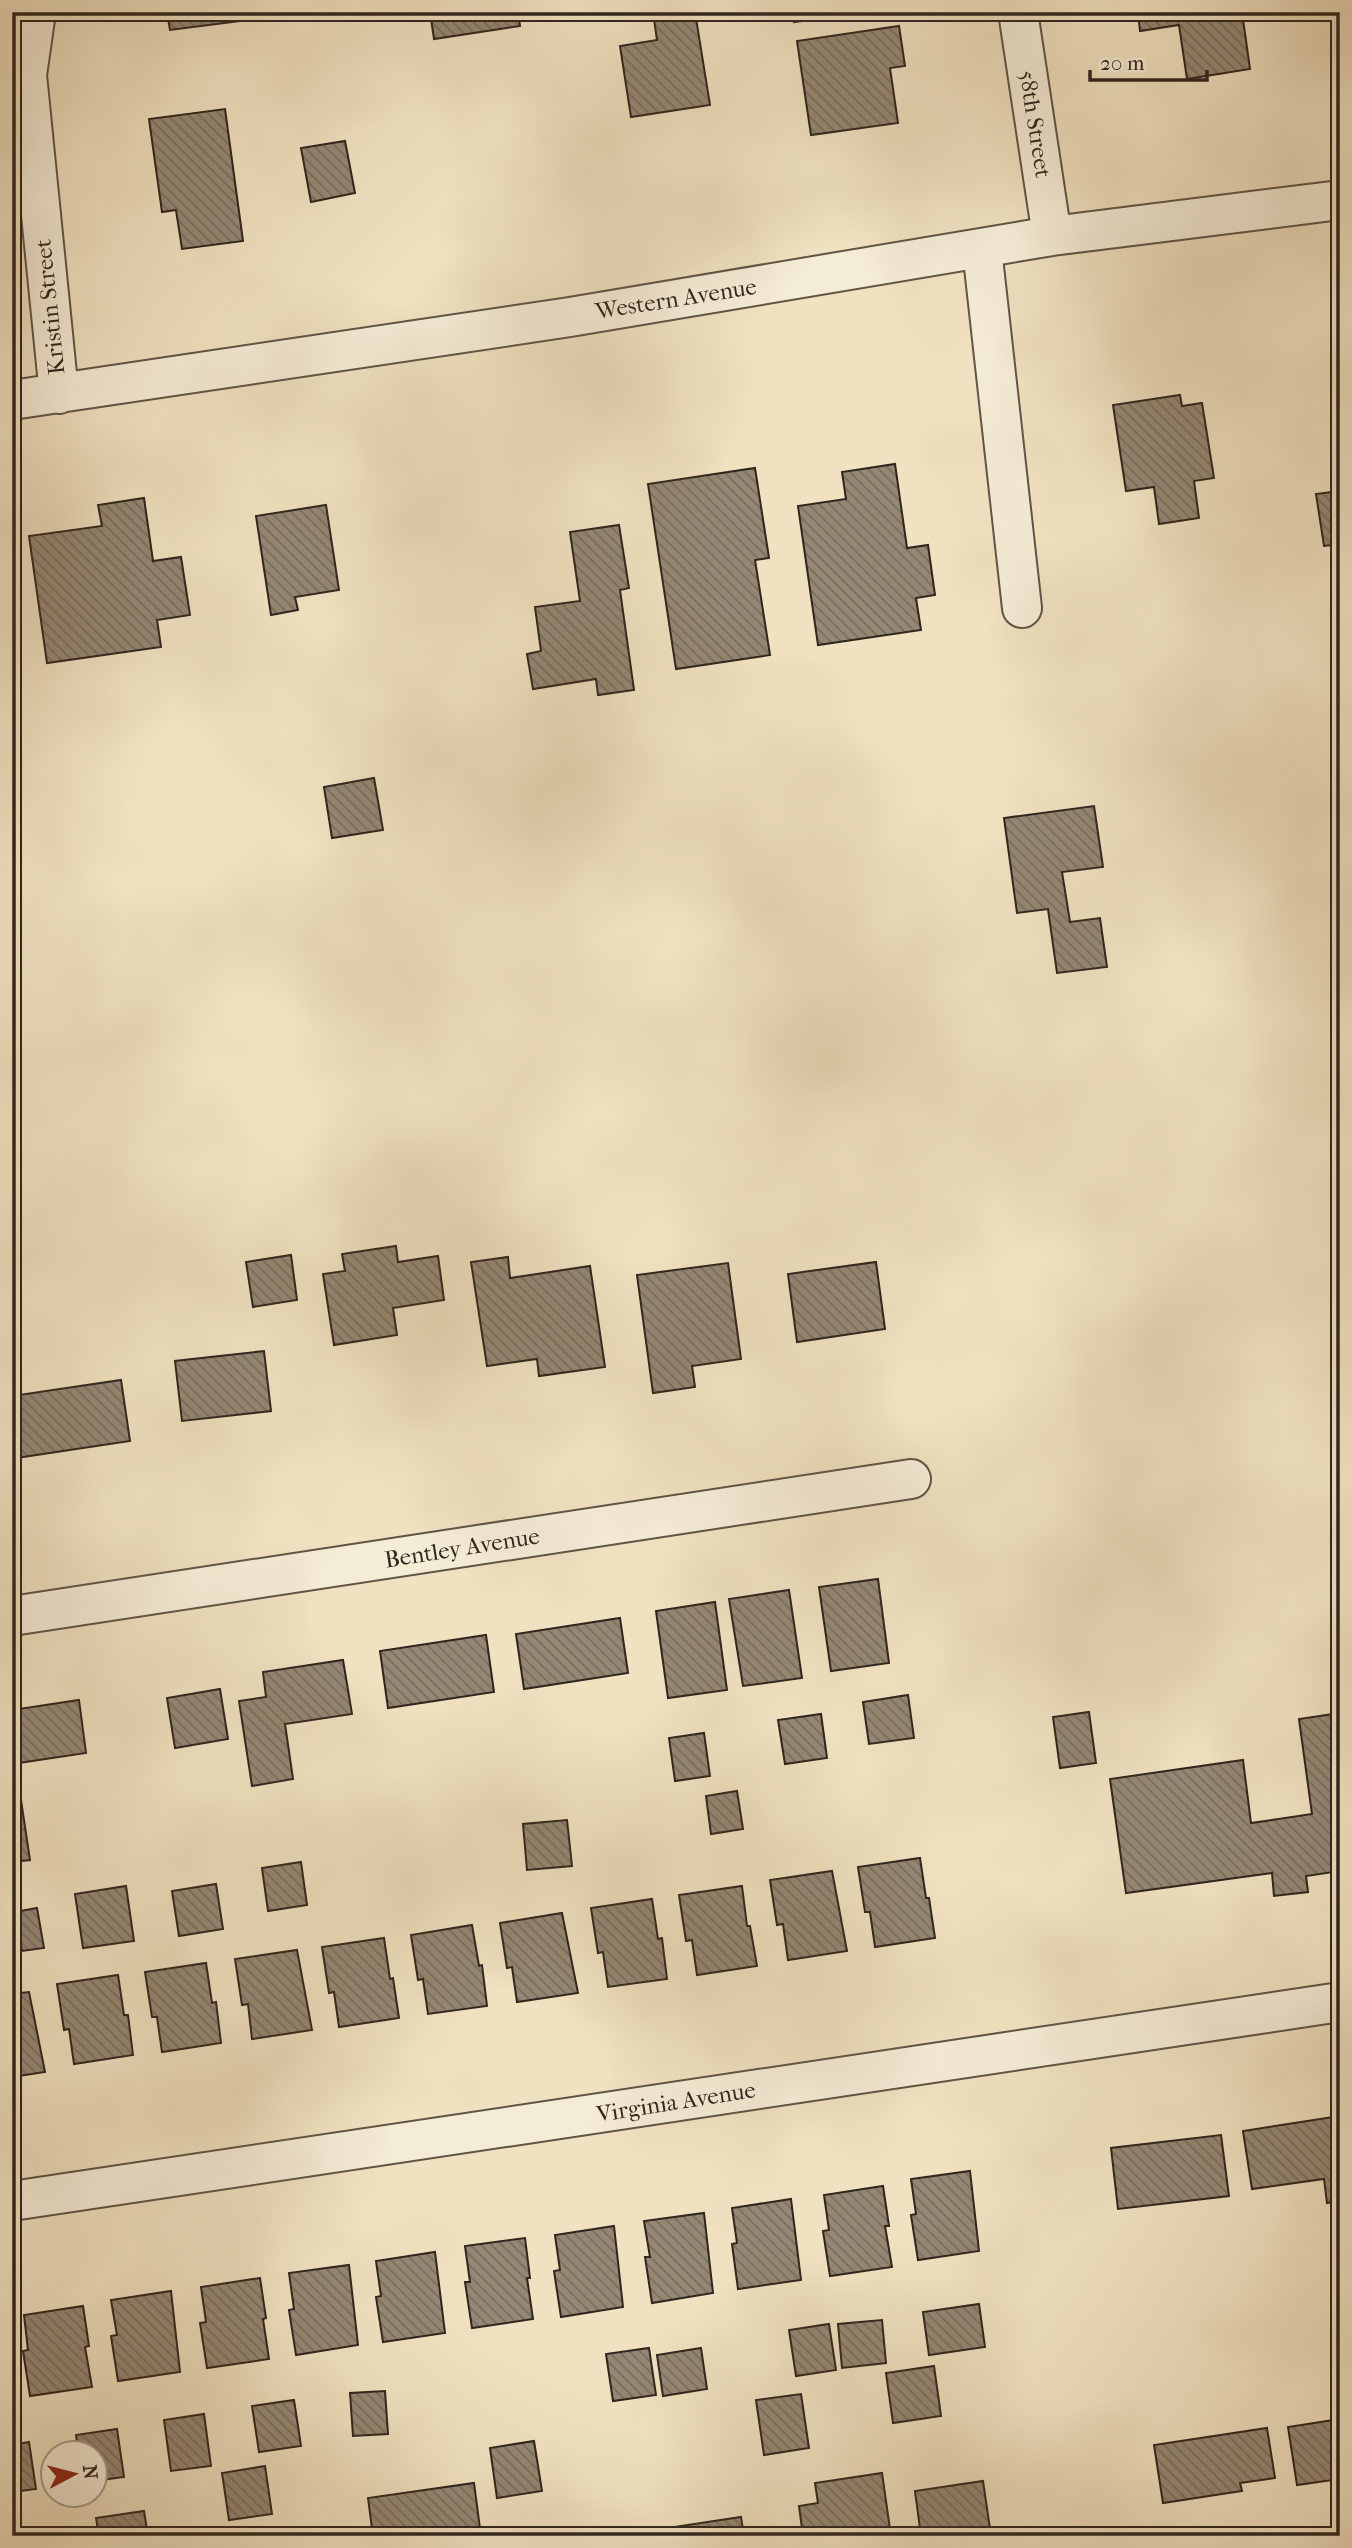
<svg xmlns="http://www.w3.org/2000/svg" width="1352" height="2548" font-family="'IM FELL French Canon',serif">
	<defs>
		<pattern id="building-back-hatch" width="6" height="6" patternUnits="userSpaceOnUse" patternTransform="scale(1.75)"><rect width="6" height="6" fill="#948773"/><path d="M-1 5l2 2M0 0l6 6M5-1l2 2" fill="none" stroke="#796e5e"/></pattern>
	</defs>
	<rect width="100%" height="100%" fill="#f0e1c0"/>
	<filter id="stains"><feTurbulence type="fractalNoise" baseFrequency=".00286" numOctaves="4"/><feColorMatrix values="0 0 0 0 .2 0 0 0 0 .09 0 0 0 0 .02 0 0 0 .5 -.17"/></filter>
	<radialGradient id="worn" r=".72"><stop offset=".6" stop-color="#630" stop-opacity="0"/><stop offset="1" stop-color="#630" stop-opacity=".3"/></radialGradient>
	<path fill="url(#building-back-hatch)" stroke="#30251f" stroke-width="2" d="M167 12H262L263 18 170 30Z
		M430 12H518L520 26 434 39Z
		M653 12H695L710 105 631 117 620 46 657 40Z
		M793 12H869L794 22Z
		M1138 12H1242L1250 69 1187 79 1179 25 1140 31Z
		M899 26 905 66 890 68 898 123 811 135 797 41Z
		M225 109 243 241 182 249 176 210 162 212 149 119Z
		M345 141 355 193 311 202 301 148Z
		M1180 395 1182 406 1202 403 1214 478 1194 481 1199 518 1159 524 1154 487 1126 491 1113 405Z
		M895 464 907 548 928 545 935 595 916 598 921 630 818 645 798 506 846 499 842 472Z
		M755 468 769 558 755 560 770 655 676 669 648 484Z
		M1340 491V544L1324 546 1316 494Z
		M144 498 153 561 181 557 190 615 157 620 161 647 47 663 29 536 102 526 98 505Z
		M326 505 339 590 295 597 298 610 271 615 256 516Z
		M619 525 629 588 620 590 634 690 598 695 596 679 533 689 527 654 541 651 535 607 580 601 570 532Z
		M374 778 383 830 332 838 324 787Z
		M1094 806 1103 867 1062 872 1070 922 1100 918 1107 967 1057 973 1048 909 1017 913 1004 818Z
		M396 1246 398 1262 438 1256 444 1300 393 1308 397 1335 334 1345 323 1274 345 1271 342 1254Z
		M291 1255 297 1300 253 1307 246 1262Z
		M508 1257 510 1278 590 1266 605 1367 539 1376 537 1359 487 1366 471 1262Z
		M876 1262 885 1329 797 1342 788 1274Z
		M728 1263 741 1359 692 1366 695 1387 653 1393 637 1275Z
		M264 1351 271 1411 182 1421 175 1361Z
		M121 1380 130 1441 16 1458 12 1433V1396Z
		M878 1579 889 1663 831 1671 819 1587Z
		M789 1590 802 1678 743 1686 729 1599Z
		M715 1602 727 1690 668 1698 656 1611Z
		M620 1618 628 1673 524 1689 516 1634Z
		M486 1635 494 1692 388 1708 380 1651Z
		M343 1660 352 1714 285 1724 293 1779 252 1786 239 1701 266 1697 263 1672Z
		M220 1689 228 1739 175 1748 167 1698Z
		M908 1695 914 1738 869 1744 863 1702Z
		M79 1700 86 1753 12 1764V1710Z
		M1089 1712 1096 1763 1060 1768 1053 1717Z
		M1340 1713V1871L1306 1876 1308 1892 1274 1896 1272 1873 1126 1893 1110 1779 1243 1760 1251 1823 1312 1814 1299 1719Z
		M821 1714 827 1758 785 1764 778 1720Z
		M704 1733 710 1776 675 1781 669 1738Z
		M18 1780 30 1860 12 1862V1781Z
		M737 1791 743 1829 711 1834 706 1796Z
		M567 1820 572 1866 527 1870 523 1824Z
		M920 1858 926 1898H929L935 1938 875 1947 870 1912H865L858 1867Z
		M301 1862 307 1905 268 1911 262 1868Z
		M832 1871 847 1951 788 1960 783 1924 777 1925 770 1880Z
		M216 1884 223 1929 179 1936 172 1891Z
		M126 1886 134 1941 83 1948 75 1894Z
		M742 1886 747 1926H750L757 1966 697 1975 692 1940 686 1941 679 1895Z
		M652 1899 658 1939 662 1938 667 1979 608 1987 603 1952 598 1953 591 1908Z
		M37 1908 44 1948 22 1951 15 1912Z
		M562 1913 578 1993 517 2002 512 1967 507 1968 500 1923Z
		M472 1925 479 1966 482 1965 487 2006 428 2014 423 1979 418 1980 411 1935Z
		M384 1938 390 1979 393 1978 399 2018 339 2027 334 1992 329 1993 322 1947Z
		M297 1950 312 2030 252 2039 248 2004 242 2005 235 1959Z
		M206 1963 212 2003 216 2002 221 2043 162 2052 157 2017H152L145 1972Z
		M118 1975 124 2015H128L133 2055 74 2064 69 2029 64 2030 57 1984Z
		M29 1992 45 2072 12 2077V1994Z
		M1340 2116V2201L1327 2203 1324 2179 1252 2189 1243 2131Z
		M1221 2135 1229 2196 1118 2209 1111 2148Z
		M970 2171 979 2251 918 2260 911 2215 916 2214 911 2179Z
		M883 2186 889 2226H885L892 2267 830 2276 823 2231 829 2230 824 2195Z
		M791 2199 801 2280 738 2289 732 2244 737 2243 732 2208Z
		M704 2213 713 2293 652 2303 645 2257H650L644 2221Z
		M614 2226 623 2307 561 2317 554 2271 560 2270 555 2235Z
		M525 2238 530 2278H527L533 2319 472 2328 465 2282H470L465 2246Z
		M435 2252 445 2333 383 2342 376 2297 381 2296 376 2261Z
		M349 2265 358 2345 296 2355 289 2310 294 2309 289 2273Z
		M260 2278 266 2318 263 2319 269 2359 207 2368 200 2323 206 2322 201 2287Z
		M171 2291 180 2372 118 2381 111 2336 117 2335 111 2300Z
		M979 2304 985 2347 929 2355 923 2312Z
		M83 2306 89 2346 85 2347 92 2387 30 2396 23 2351 28 2350 24 2315Z
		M882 2320 886 2363 842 2368 838 2324Z
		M829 2324 836 2370 796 2376 789 2330Z
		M649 2348 656 2395 613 2401 606 2354Z
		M701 2348 707 2389 663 2396 657 2355Z
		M934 2366 941 2416 893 2423 886 2373Z
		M385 2391 388 2434 353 2436 350 2393Z
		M801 2394 809 2448 764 2455 756 2400Z
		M294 2400 301 2446 259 2452 252 2406Z
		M204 2414 211 2466 171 2471 164 2420Z
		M1340 2419V2479L1297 2485 1288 2427Z
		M1267 2428 1275 2478 1240 2483 1242 2491 1163 2503 1154 2445Z
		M117 2429 124 2477 94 2481V2454H79L76 2435Z
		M534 2441 542 2491 497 2498 490 2448Z
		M29 2442 36 2489 12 2492V2445Z
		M265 2466 272 2514 229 2520 222 2473Z
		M882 2473 891 2536H803L799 2506 818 2503 815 2483Z
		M983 2481 990 2529 946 2536H921L915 2491Z
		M474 2483 481 2536H373L368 2498Z
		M144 2511 148 2536H99L96 2518Z
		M741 2517 744 2536H675L674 2527Z"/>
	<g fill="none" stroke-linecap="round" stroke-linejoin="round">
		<defs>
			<path id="minor" d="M36 12 27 75 59 394
				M1018 12 1052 236
				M982 249 1022 608
				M12 400 570 317 1052 236 1340 200
				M12 1616 911 1479
				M12 2201 1340 2002"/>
		</defs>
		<use href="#minor" stroke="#605447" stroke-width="42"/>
		<use href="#minor" stroke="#f5ecd6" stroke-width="38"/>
	</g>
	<g text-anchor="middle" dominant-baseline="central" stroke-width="6" stroke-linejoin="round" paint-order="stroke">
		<g font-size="23" fill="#30251f" stroke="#f5ecd6">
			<text transform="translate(1035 124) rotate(81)">58th Street</text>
			<text transform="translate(676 299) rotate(-9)">Western Avenue</text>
			<text transform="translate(50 307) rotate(-96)">Kristin Street</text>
			<text transform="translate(462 1548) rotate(-9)">Bentley Avenue</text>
			<text transform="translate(676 2102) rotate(-9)">Virginia Avenue</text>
		</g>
	</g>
	<rect width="1352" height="2548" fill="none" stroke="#f0e1c0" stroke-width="42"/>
	<rect x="14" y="14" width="1324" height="2520" fill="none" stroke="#30251f" stroke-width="3.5"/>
	<rect x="21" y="21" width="1310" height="2506" fill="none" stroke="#30251f" stroke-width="2"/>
	<g transform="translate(74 2474) rotate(83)"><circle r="33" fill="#f5ecd6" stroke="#a69c8d" stroke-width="2"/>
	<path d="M0-5L12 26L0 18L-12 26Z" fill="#8f2418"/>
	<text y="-10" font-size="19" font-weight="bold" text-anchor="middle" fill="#30251f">N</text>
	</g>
	<path d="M1090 70v10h117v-10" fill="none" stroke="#30251f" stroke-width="3.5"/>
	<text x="1100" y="70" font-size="21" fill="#30251f" stroke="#f5ecd6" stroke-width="5" paint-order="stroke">20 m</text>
	<rect width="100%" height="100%" filter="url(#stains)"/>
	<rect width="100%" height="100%" fill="url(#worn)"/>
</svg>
